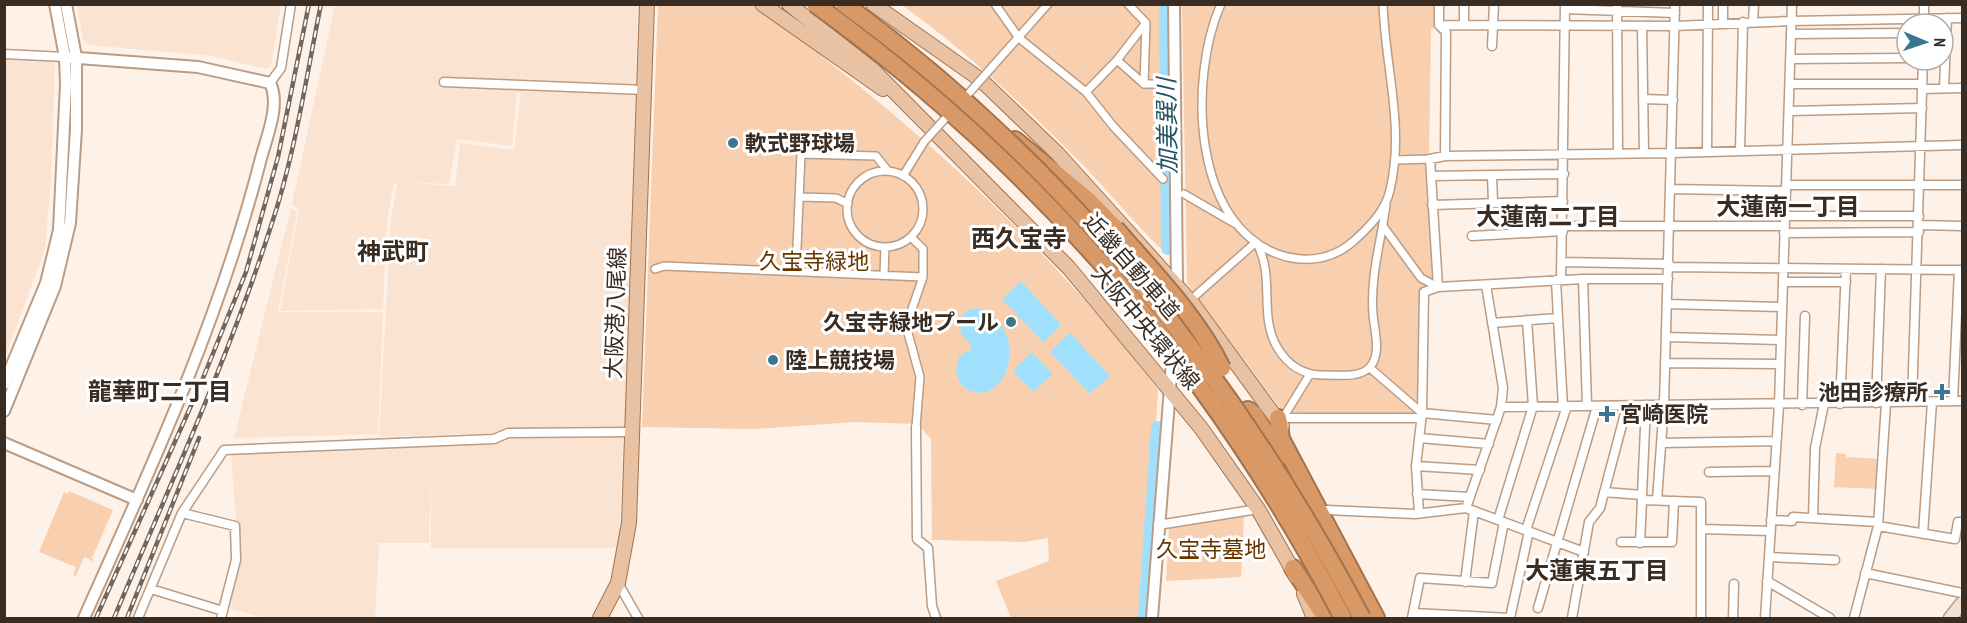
<svg xmlns="http://www.w3.org/2000/svg" width="1967" height="623" font-family="'PT Sans Narrow','Noto Sans JP',sans-serif">
	<rect width="100%" height="100%" fill="#fef1e7"/>
	<path fill="#fbe3d1" fill-rule="evenodd" d="M77 5V4L281 5 271 65 267 69 212 56 89 45 83 40Z
		M335 5H638L625 428 505 429 497 433 379 437 391 219 397 183 394 184 387 220 383 309 280 311 299 210 292 204ZM517 93H521L514 150 460 143 455 186 400 182 449 184 457 139 512 146Z
		M5 58 51 60 55 64 51 180 45 249 5 358Z
		M291 208 297 212 278 312H383L378 434 234 438Z
		M623 436 619 548H431V474L429 543H379L375 618H264L231 609 236 521 231 454 501 443 512 438Z"/>
	<path fill="#f8d0b0" d="M658 5H750L764 12C913 123 1046 242 1158 390L1143 618H1011L996 581 1049 561 1048 538 1025 542 932 540 931 439 918 424 855 422 753 429 642 427Z
		M902 5H1163L1167 247H1159C1129 217 1104 186 1073 155 1019 101 963 49 902 5Z
		M1182 5H1437V28L1431 29 1429 161 1435 284 1422 288 1418 412 1409 416 1283 412 1187 283Z
		M1836 453 1846 454V457L1880 459 1878 489 1834 487Z
		M69 491 113 510 92 558 95 562 84 557 76 576 73 575 76 567 39 552 64 492 68 494Z
		M1244 515 1241 577 1166 581 1169 527Z"/>
	<path fill="#a1e0fc" d="M1021 281 1061 325 1043 342 1002 299Z
		M978 308C1035 327 1006 418 962 386L956 373 959 356 972 349 969 342 961 334 959 320 968 310Z
		M1070 333 1110 376 1090 394 1050 352Z
		M1032 352 1053 374 1033 392 1013 371Z"/>
	<g fill="none" stroke-linecap="round" stroke-linejoin="round">
		<path stroke="#a1e0fc" stroke-width="14" d="M1166 4 1168 248
			M1145 618 1158 428"/>
		<defs>
			<path id="pedestrian" d="M995 4 1019 38 1086 92 1113 126 1163 179
				M1221 4C1188 78 1191 232 1287 257 1314 263 1338 257 1358 237 1372 224 1386 209 1390 190 1405 127 1385 67 1383 4
				M1117 60 1144 84 1146 23 1128 4
				M992 67 1048 4
				M1144 84H1170
				M1086 92 1117 60 1145 24
				M1395 160 1430 159
				M847 209a38 38 0 1 1 76 0a38 38 0 1 1-76 0Z
				M903 176 924 142
				M1184 194 1234 223
				M799 197 836 198 848 204
				M1383 226 1421 278 1438 287
				M911 237 923 249V277L912 309 908 333 920 377 916 427
				M655 269 664 266 923 277
				M796 271 801 154 876 156 888 171
				M884 275 885 247
				M1195 296 1256 242C1276 276 1258 314 1277 347 1288 366 1305 376 1326 375 1340 375 1360 378 1370 367 1382 354 1374 329 1373 314 1370 277 1381 241 1386 205
				M1370 368 1422 413
				M1283 418 1310 374"/>
			<path id="minor" d="M1439 4V25L1446 32 1445 156
				M1617 4 1618 153
				M1565 9 1675 13
				M1753 22 1754 4
				M1723 23V4
				M1924 24V4
				M1439 25 1675 26 1791 21 1962 18
				M1464 25V4
				M1642 26 1644 153
				M1791 34 1907 33
				M1492 46 1494 4
				M4 54 65 57
				M1791 59 1907 58
				M444 82 645 90
				M270 83 281 68 291 4
				M1790 84H1922
				M1944 88 1947 18
				M1922 89 1962 88
				M1643 99 1673 100
				M1789 111 1922 108
				M1740 151 1743 22
				M1707 152 1708 4
				M1492 175 1493 203
				M1431 176 1564 174
				M1786 185H1962
				M1671 189 1786 191
				M1432 205 1563 201
				M1785 216H1919
				M1919 225 1962 226
				M1563 226H1785
				M1784 233 1919 232
				M1472 236 1563 231
				M1562 262 1669 264
				M1669 267 1962 270
				M1583 279 1587 406
				M1556 280 1558 318
				M1561 280 1565 4
				M1783 282H1846
				M1486 285 1503 388 1501 407
				M1438 287 1430 159 1445 156 1672 153 1962 145
				M1667 304 1782 307
				M1492 323 1558 318 1563 407
				M1666 337 1781 340
				M1665 363 1780 364
				M1953 401 1959 270
				M1912 402 1923 60
				M1876 403 1881 269
				M1840 404 1846 269
				M1802 405 1805 316
				M1422 413 1497 420
				M1278 418H1421
				M916 427 917 539 928 548 932 606 936 618
				M1419 438 1489 444
				M1661 443 1776 441
				M1416 466 1480 470
				M1709 472 1774 471
				M1604 492 1642 495V500L1701 502V618
				M1417 494 1470 497
				M1642 495 1646 405
				M1657 500 1664 404 1675 4
				M1466 508 1501 407 1962 401
				M1327 510 1415 514 1466 508 1584 552
				M182 513 235 526 236 560 221 618
				M1419 513 1416 466 1422 413 1424 292 1438 287 1583 279H1668
				M1813 518 1815 448 1824 404
				M1498 520 1533 406 1527 320
				M1771 520 1792 521 1793 517 1878 522
				M1158 525 1258 509
				M1878 526 1955 539 1958 522H1962
				M1702 529 1770 531
				M1526 530 1567 406
				M1923 534 1932 402
				M1621 542H1672L1674 501
				M1640 543 1642 500
				M1769 557 1835 560
				M1865 573 1962 593
				M1767 581 1830 618
				M1465 582 1474 511
				M618 583 638 618
				M151 589 223 611
				M1538 608 1597 406
				M1413 613 1510 618
				M138 618 182 513 224 450 494 439 508 433 631 432
				M1412 618 1420 578 1492 583 1504 522
				M1510 618 1529 531
				M1572 618 1589 522 1600 508 1627 406
				M1733 618 1734 584
				M1765 618 1779 405 1792 4
				M1854 618 1878 526 1886 403"/>
			<path id="tertiary" d="M1174 4 1177 284 1174 328
				M65 57 198 67 270 83C281 105 266 138 260 162 219 321 151 468 84 618
				M4 384 46 283 59 230 66 84 65 57 55 4
				M4 411 55 286 70 223 76 129V57L66 4
				M4 443 137 500
				M1152 618 1173 350"/>
			<path id="secondary" d="M1950 618 1962 603"/>
			<path id="primary" d="M762 4 883 89
				M789 4 873 70 1069 268 1201 428 1258 509 1296 576
				M873 4 981 80 1058 154 1192 303 1282 426
				M1304 594 1314 618
				M600 618 618 583 629 523 647 4"/>
			<path id="motorway" d="M1015 140 1089 201 1115 228
				M1278 418 1281 439 1376 618
				M1235 422 1236 416 1248 410 1254 414 1280 456
				M1293 568 1326 618"/>
		</defs>
		<use href="#pedestrian" stroke="#bb9c84" stroke-width="10"/>
		<use href="#minor" stroke="#bb9c84" stroke-width="11"/>
		<use href="#tertiary" stroke="#bb9c84" stroke-width="14"/>
		<use href="#secondary" stroke="#bb9c84" stroke-width="15"/>
		<use href="#primary" stroke="#a1734f" stroke-width="16"/>
		<use href="#motorway" stroke="#a1734f" stroke-width="20"/>
		<use href="#pedestrian" stroke="#fff" stroke-width="7"/>
		<use href="#minor" stroke="#fff" stroke-width="8"/>
		<use href="#tertiary" stroke="#fff" stroke-width="10"/>
		<use href="#secondary" stroke="#f4e0d1" stroke-width="12"/>
		<use href="#primary" stroke="#e8c2a3" stroke-width="14"/>
		<use href="#motorway" stroke="#d99966" stroke-width="16"/>
		<defs>
			<path id="rail" d="M96 618 199 388 246 272 278 157 309 4
				M114 618C168 489 228 360 271 226 295 155 306 78 321 4
				M127 618 199 438"/>
		</defs>
		<use href="#rail" stroke="#73665d" stroke-width="4.5"/>
		<use href="#rail" stroke="#fff" stroke-width="2" stroke-dasharray="7" stroke-linecap="butt"/>
		<defs>
			<path id="pedestrian-bridge" d="M962 101 992 67
				M924 142 950 113"/>
			<path id="motorway-bridge" d="M815 4C1043 169 1213 370 1343 618
				M844 4C1068 167 1233 375 1362 618
				M1115 228C1152 271 1197 316 1222 368"/>
		</defs>
		<use href="#pedestrian-bridge" stroke="#bb9c84" stroke-width="10" stroke-linecap="butt"/>
		<use href="#motorway-bridge" stroke="#a1734f" stroke-width="20" stroke-linecap="butt"/>
		<use href="#pedestrian-bridge" stroke="#fff" stroke-width="7"/>
		<use href="#motorway-bridge" stroke="#d99966" stroke-width="16"/>
	</g>
	<g fill="#3b768e" stroke="#fff" stroke-width="2">
		<circle cx="733" cy="143" r="6"/>
		<circle cx="1011" cy="322" r="6"/>
		<circle cx="773" cy="360" r="6"/>
		<path d="M1939 383h6v6h6v6h-6v6h-6v-6h-6v-6h6z"/>
		<path d="M1604 405h6v6h6v6h-6v6h-6v-6h-6v-6h6z"/>
	</g>
	<g text-anchor="middle" dominant-baseline="central" stroke-width="6" stroke-linejoin="round" paint-order="stroke">
		<g font-size="22" font-weight="bold" fill="#392c23" stroke="#fff" text-anchor="start">
			<text x="745" y="143">軟式野球場</text>
			<text x="999" y="322" text-anchor="end">久宝寺緑地プール</text>
			<text x="785" y="360">陸上競技場</text>
			<text x="1928" y="392" text-anchor="end">池田診療所</text>
			<text x="1620" y="414">宮崎医院</text>
		</g>
		<g font-size="22" fill="#663500" stroke="#fff">
			<text x="814" y="261">久宝寺緑地</text>
			<text x="1211" y="549">久宝寺墓地</text>
		</g>
		<g font-size="22" fill="#392c23" stroke="#fff">
			<text transform="translate(1132 266) rotate(49)">近畿自動車道</text>
			<text transform="translate(615 313) rotate(-88)">大阪港八尾線</text>
			<text transform="translate(1146 327) rotate(50)">大阪中央環状線</text>
		</g>
		<g font-size="24" font-style="italic" fill="#215366" stroke="#fff">
			<text transform="translate(1167 126) rotate(-91)">加美巽川</text>
		</g>
		<g font-size="24" font-weight="bold" fill="#392c23" stroke="#fff">
			<text x="1788" y="206">大蓮南一丁目</text>
			<text x="1548" y="216">大蓮南二丁目</text>
			<text x="1019" y="238">西久宝寺</text>
			<text x="393" y="251">神武町</text>
			<text x="160" y="391">龍華町二丁目</text>
			<text x="1597" y="570">大蓮東五丁目</text>
		</g>
	</g>
	<rect width="1967" height="623" fill="none" stroke="#392c23" stroke-width="12"/>
	<g transform="translate(1925 42) rotate(92)"><circle r="28" fill="#ffffff" stroke="#b0aba7" stroke-width="1.5"/>
	<path d="M0-4.5L10 22L0 15L-10 22Z" fill="#3b768e"/>
	<text y="-9" font-size="16" font-weight="bold" text-anchor="middle" fill="#392c23">N</text>
	</g>
</svg>
